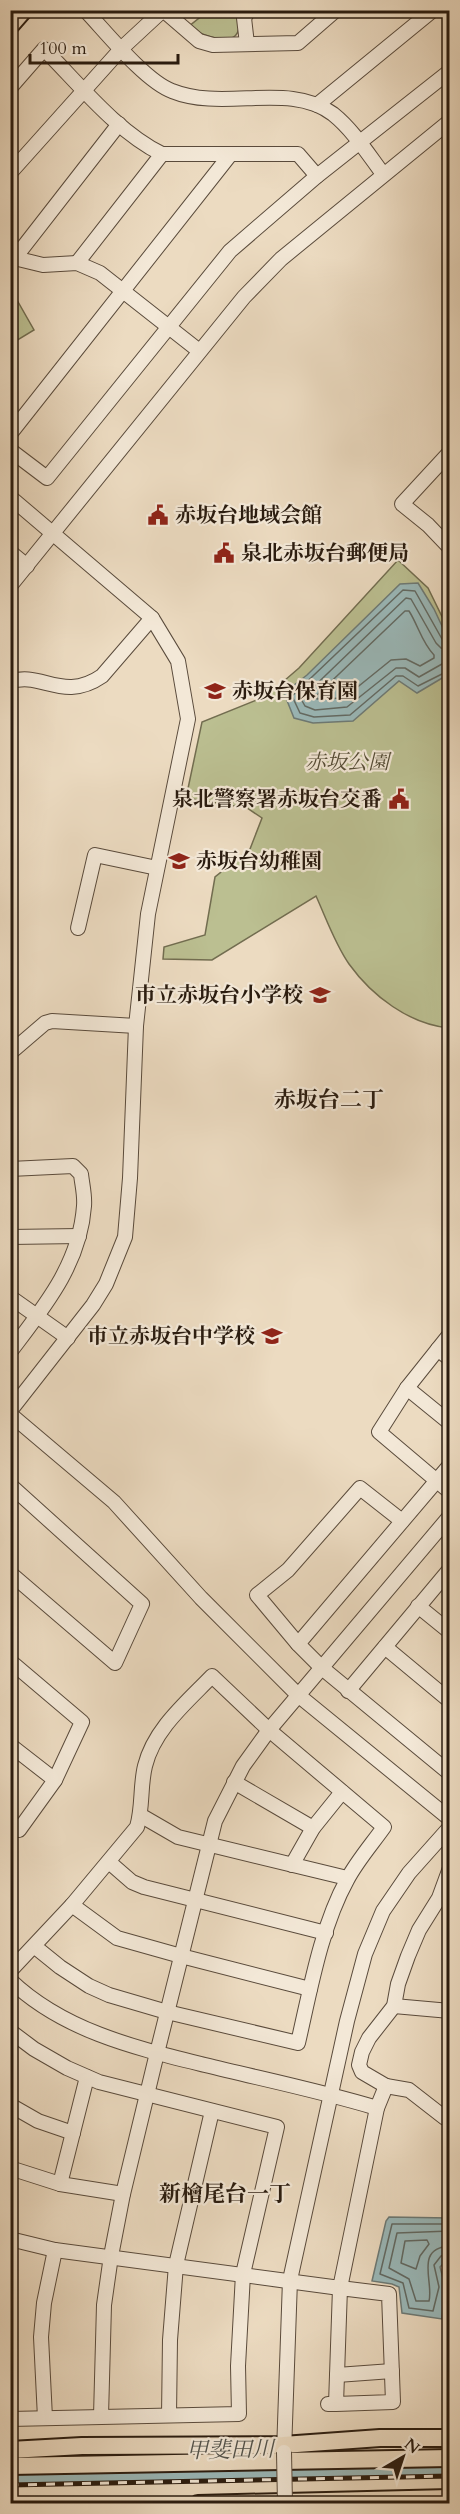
<svg xmlns="http://www.w3.org/2000/svg" width="460" height="2514" viewBox="0 0 460 2514" font-family="Cardo,'Noto Serif JP',serif">
<style>
.green{fill:#bbbf91;stroke:#726d50;stroke-width:1.5}
.water{fill:#9ab9ba;stroke:#6d7a76;stroke-width:1.5}
.lines{fill:none;stroke-linecap:round;stroke-linejoin:round}
.shore{stroke:#626a64;stroke-width:1.5}
.river{stroke:#9ab9ba;stroke-width:18}
.minor-casing{stroke:#5a4b3c;stroke-width:16}
.major-casing{stroke:#291b0f;stroke-width:20}
.minor{stroke:#f3e8d7;stroke-width:14}
.major{stroke:#ecdbc1;stroke-width:16}
.rail-casing{stroke:#291b0f;stroke-width:5}
.rail{stroke:#f3e8d7;stroke-width:3;stroke-dasharray:9;stroke-linecap:butt}
.minor-bridge-casing{stroke:#5a4b3c;stroke-width:16;stroke-linecap:butt}
.minor-bridge{stroke:#f3e8d7;stroke-width:14}
.labels{text-anchor:middle;stroke-width:4.5;stroke-linejoin:round;paint-order:stroke}
.poi-label{font-size:21px;font-weight:bold;fill:#291b0f;stroke:#f3e8d7;text-anchor:start}
.park-label{font-size:21px;font-style:italic;fill:#554c36;stroke:#f3e8d7}
.neighbourhood-label{font-size:22px;font-weight:bold;fill:#291b0f;stroke:#f3e8d7}
.water-label{font-size:22px;font-style:italic;fill:#51524b;stroke:#f3e8d7}
</style>
<rect width="100%" height="100%" fill="#ecdbc1"/>
<filter id="stains"><feTurbulence type="fractalNoise" baseFrequency=".00333" numOctaves="4"/><feColorMatrix values="0 0 0 0 .2 0 0 0 0 .09 0 0 0 0 .02 0 0 0 .5 -.17"/></filter>
<radialGradient id="worn" r=".72"><stop offset=".6" stop-color="#630" stop-opacity="0"/><stop offset="1" stop-color="#630" stop-opacity=".3"/></radialGradient>
<g class="green">
<path d="M208 11H237C239 15 239 19 239 25 239 51 202 35 188 27Z"/>
<polygon points="13,293 34,330 11,344 11,294"/>
<path d="M398 560 428 588 449 631V1028C409 1024 372 996 349 964 335 944 326 918 316 896L212 960 163 959 164 947 205 935 215 877 250 849 262 818 247 808 186 798 202 722 259 699 277 687 299 668Z"/>
</g>
<g class="water">
<polygon points="418,583 434,609 449,641 449,674 417,693 399,681 353,721 313,723 294,718 284,693 307,675 400,584"/>
<polygon points="389,2217 449,2218 449,2258 440,2267 445,2286 442,2319 402,2313 399,2287 392,2284 372,2281 386,2221"/>
</g>
<g class="lines">
<g class="shore">
<path d="M405 611H409C418 625 422 643 434 655V658L420 666 406 659 391 660 344 698 317 699V695Z"/>
<polyline points="450,642 442,639 415,591 403,590 292,696 300,713 314,717 350,715 396,676 403,676 418,686 450,670"/>
<polyline points="450,650 441,648 436,643 411,599 406,598 301,699 305,706 315,710 347,707 396,668 405,668 419,677 442,664 450,663"/>
<polyline points="450,2224 392,2224 380,2274 403,2283 409,2308 433,2311 439,2287 434,2265 441,2256 450,2253"/>
<path d="M450 2231 397 2233 389 2268 409 2279 416 2301H429C434 2282 414 2248 450 2246"/>
<polygon points="427,2240 429,2244 420,2256 416,2269 401,2263 405,2241"/>
</g>
<polyline class="river" points="10,2477 450,2469"/>
<g class="minor-casing">
<g id="minor">
<path d="M85 10C106 32 145 81 172 91 224 112 289 81 333 114 353 130 368 154 383 174"/>
<polyline points="163,10 199,41 213,45 298,43 336,10"/>
<polyline points="247,44 244,18 249,10"/>
<path d="M10 88 44 49C79 84 117 132 162 154H298L317 176"/>
<polyline points="317,105 433,10"/>
<polyline points="10,173 122,48 163,10"/>
<polyline points="10,257 43,265 77,263 100,273 198,350"/>
<polyline points="14,259 119,124"/>
<polyline points="77,263 162,154"/>
<polyline points="10,434 230,155"/>
<polyline points="10,450 47,478 230,251 317,176 450,71"/>
<polyline points="450,452 402,504 428,525 450,548"/>
<polyline points="10,497 152,618 178,661 188,719 148,914 136,1026 130,1178 125,1237 106,1284 93,1305 10,1411"/>
<polyline points="10,552 27,566"/>
<polyline points="10,586 244,297 281,259 450,121"/>
<path d="M10 682C40 670 63 703 102 676L152 618"/>
<polyline points="78,928 95,855 157,868"/>
<polyline points="10,1053 45,1023 52,1021 136,1026"/>
<path d="M10 1169 73 1166 81 1174C82 1184 85 1195 84 1206 80 1264 44 1307 10 1352"/>
<polyline points="10,1237 79,1236"/>
<polyline points="10,1297 68,1338"/>
<polyline points="450,1334 407,1388 379,1432 450,1492"/>
<polyline points="438,1349 450,1359"/>
<polyline points="407,1388 450,1423"/>
<polyline points="10,1414 114,1502 201,1598 298,1695 450,1819"/>
<polyline points="10,1485 142,1604 115,1663 10,1573"/>
<polyline points="402,1521 360,1488 288,1570 257,1595 298,1644 322,1668 447,1771 450,1769"/>
<polyline points="418,1606 450,1632"/>
<polyline points="298,1644 450,1465"/>
<polyline points="385,1647 450,1701"/>
<polyline points="10,1661 82,1722 55,1780"/>
<polyline points="348,1691 450,1569"/>
<polyline points="10,1745 55,1780 19,1830 10,1824"/>
<polyline points="234,1782 313,1828"/>
<polyline points="140,1815 178,1837 347,1878"/>
<polyline points="109,1862 132,1882 144,1887 326,1933"/>
<polyline points="292,1865 313,1828 342,1792"/>
<polyline points="72,1905 117,1938 181,1956 310,1989"/>
<path d="M10 1971 72 1905 137 1827C143 1807 140 1786 145 1766 154 1729 187 1702 212 1676L269 1730 384 1827C372 1844 357 1861 347 1880 321 1927 310 1991 298 2043L167 2012 109 1995 89 1986 60 1967 34 1946"/>
<path d="M10 1980C63 2031 136 2048 205 2065 262 2079 321 2091 377 2108"/>
<polyline points="394,2006 450,2011"/>
<polyline points="10,2031 34,2049 67,2068 99,2082 277,2127 243,2274 238,2366 239,2414 10,2419"/>
<polyline points="386,2086 409,2090 445,2118"/>
<polyline points="10,2105 38,2121 73,2133"/>
<polyline points="10,2168 60,2184 123,2194"/>
<polyline points="60,2184 87,2077"/>
<polyline points="10,2239 55,2250 340,2288 377,2108 386,2086 362,2072 359,2065 362,2052 369,2038 394,2006 398,1984 408,1956 419,1930 439,1898 450,1868"/>
<polyline points="337,2375 392,2371"/>
<polyline points="328,2404 336,2404 393,2402 389,2294 340,2288 336,2404"/>
<polyline points="169,2415 170,2340 176,2265 212,2111"/>
<polyline points="101,2416 104,2305 111,2256 123,2194 157,2053 215,1821 243,1766 269,1730 450,1516"/>
<polyline points="45,2418 41,2337 44,2303 55,2250"/>
<polyline points="284,2452 290,2280 347,2021 365,1954 383,1911 409,1873 450,1827"/>
</g>
</g>
<g class="major-casing">
<g id="major">
<polyline points="10,26 24,10"/>
<polyline points="10,2450 82,2446 283,2445 380,2438 450,2438"/>
<polyline points="10,2466 450,2458"/>
<polyline points="198,2504 450,2498"/>
</g>
</g>
<use href="#minor" class="minor"/>
<use href="#major" class="major"/>
<g class="rail-casing">
<polyline id="rail" points="10,2485 450,2476"/>
</g>
<use href="#rail" class="rail"/>
<g class="minor-bridge-casing">
<polyline id="minor-bridge" points="284,2452 285,2504"/>
</g>
<use href="#minor-bridge" class="minor-bridge"/>
</g>
<defs>
<g id="civic-bare" transform="scale(1.62)"><path d="M-.6-6.5H3V-4.5H.6V-3L4-1V1h2V6H-6V1h2V-1L-.6-3ZM-1.2 2.5V6h2.4V2.5Z" fill="#8f2418" stroke="#f3e8d7" stroke-width="2.5" paint-order="stroke"/></g>
<g id="school-bare" transform="scale(1.62)"><path d="M0-5L7-2L0 1L-7-2ZM-4 1L0 2.5L4 1V4Q0 6-4 4Z" fill="#8f2418" stroke="#f3e8d7" stroke-width="2.5" paint-order="stroke"/></g>
</defs>
<g fill-rule="evenodd">
<use href="#civic-bare" x="158" y="515"/>
<use href="#civic-bare" x="224" y="553"/>
<use href="#school-bare" x="215" y="691"/>
<use href="#civic-bare" x="399" y="799"/>
<use href="#school-bare" x="179" y="861"/>
<use href="#school-bare" x="320" y="995"/>
<use href="#school-bare" x="272" y="1336"/>
</g>
<g class="labels">
<g class="poi-label">
<text x="175" y="522">赤坂台地域会館</text>
<text x="241" y="560">泉北赤坂台郵便局</text>
<text x="232" y="698">赤坂台保育園</text>
<text x="382" y="806" text-anchor="end">泉北警察署赤坂台交番</text>
<text x="196" y="868">赤坂台幼稚園</text>
<text x="303" y="1002" text-anchor="end">市立赤坂台小学校</text>
<text x="255" y="1343" text-anchor="end">市立赤坂台中学校</text>
</g>
<g class="park-label">
<text x="347" y="769">赤坂公園</text>
</g>
<g class="neighbourhood-label">
<text x="329" y="1107">赤坂台二丁</text>
<text x="225" y="2201">新檜尾台一丁</text>
</g>
<g class="water-label">
<text transform="translate(230 2449) rotate(-1)" y="8">甲斐田川</text>
</g>
</g>
<rect width="460" height="2514" fill="none" stroke="#ecdbc1" stroke-width="36"/>
<rect x="12" y="12" width="436" height="2490" fill="none" stroke="#291b0f" stroke-width="3"/>
<rect x="18" y="18" width="424" height="2478" fill="none" stroke="#291b0f" stroke-width="1.5"/>
<g transform="translate(403 2457) rotate(39)" stroke="#f3e8d7" stroke-width="4.5" paint-order="stroke">
<path d="M0-4.5L10 22L0 15L-10 22Z" fill="#291b0f"/>
<text y="-9" font-size="16" font-weight="bold" text-anchor="middle" fill="#291b0f">N</text>
</g>
<path d="M30 54v9h148v-9" fill="none" stroke="#291b0f" stroke-width="3"/>
<text x="39" y="54" font-size="18" fill="#291b0f" stroke="#f3e8d7" stroke-width="4.5" paint-order="stroke">100 m</text>
<rect width="100%" height="100%" filter="url(#stains)"/>
<rect width="100%" height="100%" fill="url(#worn)"/>
</svg>
